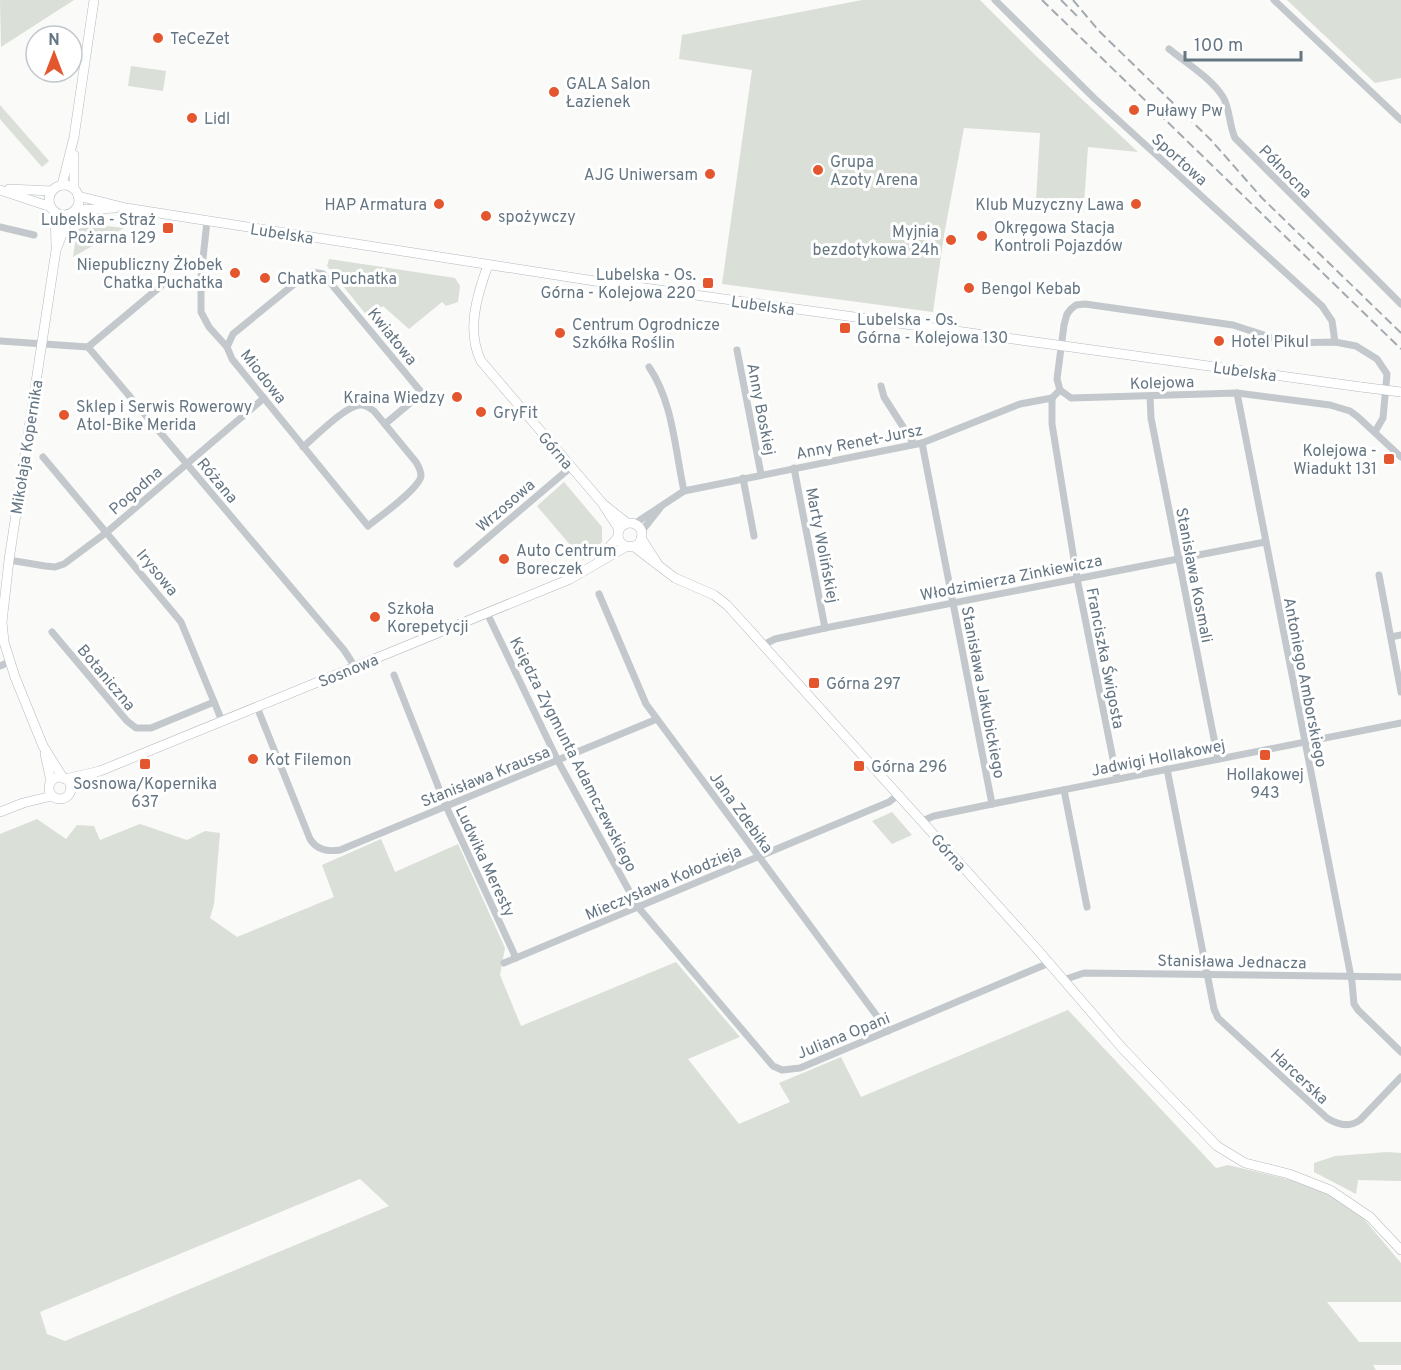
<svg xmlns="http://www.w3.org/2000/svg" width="1401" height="1370" viewBox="0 0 1401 1370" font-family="Overpass,sans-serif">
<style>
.green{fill:#dadfd7;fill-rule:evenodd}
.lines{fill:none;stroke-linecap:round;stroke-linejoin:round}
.secondary-casing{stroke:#b3babf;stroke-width:10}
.street{stroke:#c3c8cc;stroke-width:7}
.secondary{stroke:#fff;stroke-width:9}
.rail{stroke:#a2aab0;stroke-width:2;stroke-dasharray:9 4.5;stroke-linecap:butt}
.secondary-bridge-casing{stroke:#b3babf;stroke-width:10;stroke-linecap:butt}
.secondary-bridge{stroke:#fff;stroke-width:9}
.poi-dot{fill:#e4572e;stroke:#fff;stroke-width:2}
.labels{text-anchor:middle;stroke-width:6;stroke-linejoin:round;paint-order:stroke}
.poi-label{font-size:16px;fill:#657683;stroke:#fff;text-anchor:start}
.street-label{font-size:16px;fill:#657683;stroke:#fff}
</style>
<rect width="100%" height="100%" fill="#fafaf8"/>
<g class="green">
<polygon points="0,0 74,0 1,47"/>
<polygon points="862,0 980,0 1035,55 1138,152 1088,147 1084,204 1036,201 1040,133 964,128 944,235 933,312 722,284 752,70 679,59 682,35"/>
<polygon points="1287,0 1401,0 1401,78 1375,83"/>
<polygon points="131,66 166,71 163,91 128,86"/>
<polygon points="0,105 49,161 42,167 0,119"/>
<polygon points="89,224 124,228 73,257 77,230"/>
<polygon points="329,259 455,278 460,286 458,302 446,306 442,302 409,329 383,306 368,317 327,266"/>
<polygon points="564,482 602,527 602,542 583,560 537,506"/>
<polygon points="892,812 912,835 892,844 872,821"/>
<path d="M37 819 66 839 77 825 94 826 100 840 140 824 187 840 205 831 220 833 214 904 210 918 237 937 334 897 322 865 381 839 395 872 458 844 505 948 500 975 521 1026 676 962 740 1037 688 1059 739 1124 790 1102 779 1083 841 1057 861 1097 1068 1010 1216 1168 1228 1165 1299 1182 1325 1193 1348 1206 1364 1219 1401 1263V1302H1327L1359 1342H1401V1365H1373L1376 1370H0V834ZM360 1179 389 1206 65 1341 47 1334 40 1312Z"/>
<polygon points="1387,1152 1401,1153 1401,1181 1358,1180 1356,1194 1314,1172 1314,1163 1335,1156"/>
</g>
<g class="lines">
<g class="secondary-casing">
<g id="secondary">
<polyline points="74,155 74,189"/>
<polyline points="62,185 74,137 94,0"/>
<circle cx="64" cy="200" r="15"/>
<polyline points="9,189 52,191"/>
<polyline points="0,190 51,207"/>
<polyline points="78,196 126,208 601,282 1361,387"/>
<polyline points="76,210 115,208"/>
<polyline points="55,212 56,245"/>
<path d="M488 265C477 295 466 331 481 361L603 504 627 523"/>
<polyline points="604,506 619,529"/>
<circle cx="630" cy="535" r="12"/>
<polyline points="641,538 657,563"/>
<polyline points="633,546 675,578 714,595 727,605 1036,948 1123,1049 1217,1146 1245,1163 1289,1174 1330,1190 1370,1217 1401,1250"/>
<polyline points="599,559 618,537"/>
<polyline points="45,754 51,781"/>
<circle cx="60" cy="788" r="11"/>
<polyline points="63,778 43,746 15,677 4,642 2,622 9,560 56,250 70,214"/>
<polyline points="65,779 100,771 570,579 627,546"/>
<polyline points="70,790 93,775"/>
<polyline points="0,812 23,803 52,796"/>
</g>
</g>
<g class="street">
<polyline points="995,0 1094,98 1322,306 1332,321 1335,342"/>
<polyline points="1274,0 1401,120"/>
<path d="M1169 49C1185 62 1212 79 1223 97 1230 108 1229 125 1235 138L1401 304"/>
<path d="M207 221 201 277V312L209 327 227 347 232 359 368 526C379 517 419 489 421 476 421 471 419 467 416 462L374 411C370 408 366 405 361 405 347 404 315 437 303 447"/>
<polyline points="0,227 34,235"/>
<polyline points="0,341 88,347 344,650 355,667"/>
<polyline points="88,347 161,286"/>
<polyline points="227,347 233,334 304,276 313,272 323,274 422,393 385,424"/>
<polyline points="737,350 761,474"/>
<path d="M649 367C673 402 675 450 684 491"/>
<polyline points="881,386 884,397 914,444"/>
<polyline points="1237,393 1352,982 1354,1004 1358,1010 1401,1052"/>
<polyline points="1150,396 1151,418 1218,759"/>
<polyline points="1052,398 1052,424 1077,578 1117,779"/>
<polyline points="1375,432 1383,418 1387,374 1377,359 1356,346 1335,342 1288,343 1233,325 1085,304 1076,305 1071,309 1067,314 1064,325 1057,379 1060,390 1071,398 1237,393 1330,405 1350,411 1358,417 1401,457"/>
<polyline points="922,443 992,804"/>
<polyline points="43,457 181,622 222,721"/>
<polyline points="794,468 825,628"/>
<polyline points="743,478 754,536"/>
<polyline points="634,524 684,491 922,443 1020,404 1052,398 1060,390"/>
<polyline points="641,532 660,508"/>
<polyline points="9,560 45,566 55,567 64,564 107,532 264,398"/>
<polyline points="457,564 571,467"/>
<polyline points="1379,575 1401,692"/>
<polyline points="599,594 646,704 888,1031"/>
<polyline points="487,613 558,761 638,907 773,1066 782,1070 800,1068 1049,963"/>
<polyline points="52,632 127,721 136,728 151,728 214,702"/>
<polyline points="1391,637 1401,635"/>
<polyline points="763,645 775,639 825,628 1265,542"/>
<polyline points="0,666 9,662"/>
<polyline points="394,675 446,806 516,958"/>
<path d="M257 707 310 839C317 850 327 852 340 850L657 719"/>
<path d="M1167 769 1214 1009 1218 1018 1327 1118C1338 1125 1349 1128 1360 1120L1401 1077"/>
<polyline points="1064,790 1087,907"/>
<polyline points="922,821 934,816 992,804 1401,723"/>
<polyline points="504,963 889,802 898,795"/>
<polyline points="1063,980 1084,973 1401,977"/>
</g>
<use href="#secondary" class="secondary"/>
<g class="rail">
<polyline points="1042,0 1401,349"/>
<polyline points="1061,0 1078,17"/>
<polyline points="1073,0 1099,31 1211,140 1262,198 1401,333"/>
</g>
<g class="secondary-bridge-casing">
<polyline id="secondary-bridge" points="1361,387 1401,392"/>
</g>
<use href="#secondary-bridge" class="secondary-bridge"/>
</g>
<g class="poi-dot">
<circle cx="158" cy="38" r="6"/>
<circle cx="554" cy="92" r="6"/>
<circle cx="1134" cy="110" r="6"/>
<circle cx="192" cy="118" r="6"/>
<circle cx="818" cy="170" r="6"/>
<circle cx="710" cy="174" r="6"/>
<circle cx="439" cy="204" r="6"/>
<circle cx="1136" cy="204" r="6"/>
<circle cx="486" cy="216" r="6"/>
<rect x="162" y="222" width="12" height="12" rx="3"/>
<circle cx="982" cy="236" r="6"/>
<circle cx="951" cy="240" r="6"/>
<circle cx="235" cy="273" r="6"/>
<circle cx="265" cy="278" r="6"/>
<rect x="702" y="277" width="12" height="12" rx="3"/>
<circle cx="969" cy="288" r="6"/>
<rect x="839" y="322" width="12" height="12" rx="3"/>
<circle cx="560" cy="333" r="6"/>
<circle cx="1219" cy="341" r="6"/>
<circle cx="457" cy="397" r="6"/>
<circle cx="481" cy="412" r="6"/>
<circle cx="64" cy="415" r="6"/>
<rect x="1383" y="453" width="12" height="12" rx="3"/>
<circle cx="504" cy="559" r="6"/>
<circle cx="375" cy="617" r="6"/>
<rect x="808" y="677" width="12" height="12" rx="3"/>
<rect x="1259" y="749" width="12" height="12" rx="3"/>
<circle cx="253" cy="759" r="6"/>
<rect x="139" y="758" width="12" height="12" rx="3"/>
<rect x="853" y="760" width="12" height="12" rx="3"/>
</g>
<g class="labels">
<g class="poi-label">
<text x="170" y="44">TeCeZet</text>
<text x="566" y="89">GALA Salon<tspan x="566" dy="18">Łazienek</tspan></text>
<text x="1146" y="116">Puławy Pw</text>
<text x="204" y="124">Lidl</text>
<text x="830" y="167">Grupa<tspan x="830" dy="18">Azoty Arena</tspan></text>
<text x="698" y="180" text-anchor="end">AJG Uniwersam</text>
<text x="427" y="210" text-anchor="end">HAP Armatura</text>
<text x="1124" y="210" text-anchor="end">Klub Muzyczny Lawa</text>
<text x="498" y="222">spożywczy</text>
<text x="156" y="225" text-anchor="end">Lubelska - Straż<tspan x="156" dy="18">Pożarna 129</tspan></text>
<text x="994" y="233">Okręgowa Stacja<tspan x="994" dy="18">Kontroli Pojazdów</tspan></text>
<text x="939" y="237" text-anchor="end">Myjnia<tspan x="939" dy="18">bezdotykowa 24h</tspan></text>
<text x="223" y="270" text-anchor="end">Niepubliczny Żłobek<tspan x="223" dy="18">Chatka Puchatka</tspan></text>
<text x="696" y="280" text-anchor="end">Lubelska - Os.<tspan x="696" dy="18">Górna - Kolejowa 220</tspan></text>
<text x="277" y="284">Chatka Puchatka</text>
<text x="981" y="294">Bengol Kebab</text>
<text x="857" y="325">Lubelska - Os.<tspan x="857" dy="18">Górna - Kolejowa 130</tspan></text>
<text x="572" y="330">Centrum Ogrodnicze<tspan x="572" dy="18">Szkółka Roślin</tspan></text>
<text x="1231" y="347">Hotel Pikul</text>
<text x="445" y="403" text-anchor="end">Kraina Wiedzy</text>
<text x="76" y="412">Sklep i Serwis Rowerowy<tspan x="76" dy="18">Atol-Bike Merida</tspan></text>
<text x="493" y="418">GryFit</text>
<text x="1377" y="456" text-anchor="end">Kolejowa -<tspan x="1377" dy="18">Wiadukt 131</tspan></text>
<text x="516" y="556">Auto Centrum<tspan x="516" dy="18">Boreczek</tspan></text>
<text x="387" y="614">Szkoła<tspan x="387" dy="18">Korepetycji</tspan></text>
<text x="826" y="689">Górna 297</text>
<text x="265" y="765">Kot Filemon</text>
<text x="871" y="772">Górna 296</text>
<text x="1265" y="780" text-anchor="middle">Hollakowej<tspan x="1265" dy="18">943</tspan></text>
<text x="145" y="789" text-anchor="middle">Sosnowa/Kopernika<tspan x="145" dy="18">637</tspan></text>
</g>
<g class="street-label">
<text transform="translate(1180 159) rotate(42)" y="6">Sportowa</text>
<text transform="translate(1286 171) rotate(45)" y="6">Północna</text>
<text transform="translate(282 233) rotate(9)" y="6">Lubelska</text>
<text transform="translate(763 305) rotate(8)" y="6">Lubelska</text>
<text transform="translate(393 336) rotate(51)" y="6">Kwiatowa</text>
<text transform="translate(1245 371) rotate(8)" y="6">Lubelska</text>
<text transform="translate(264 376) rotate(52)" y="6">Miodowa</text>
<text transform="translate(1162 382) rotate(-2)" y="6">Kolejowa</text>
<text transform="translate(762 409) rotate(79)" y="6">Anny Boskiej</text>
<text transform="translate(859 441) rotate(-11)" y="6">Anny Renet-Jursz</text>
<text transform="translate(26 447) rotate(-81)" y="6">Mikołaja Kopernika</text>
<text transform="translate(556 450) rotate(49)" y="6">Górna</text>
<text transform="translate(218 480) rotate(50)" y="6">Różana</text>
<text transform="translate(135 490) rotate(-41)" y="6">Pogodna</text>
<text transform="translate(505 505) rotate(-41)" y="6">Wrzosowa</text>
<text transform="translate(823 545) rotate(79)" y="6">Marty Wolińskiej</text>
<text transform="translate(158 572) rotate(50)" y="6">Irysowa</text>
<text transform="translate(1195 575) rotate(79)" y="6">Stanisława Kosmali</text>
<text transform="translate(1011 577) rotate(-11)" y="6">Włodzimierza Zinkiewicza</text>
<text transform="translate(1106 658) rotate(79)" y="6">Franciszka Świgosta</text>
<text transform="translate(348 670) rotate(-22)" y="6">Sosnowa</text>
<text transform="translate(107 677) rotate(50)" y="6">Botaniczna</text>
<text transform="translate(1306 682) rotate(79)" y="6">Antoniego Amborskiego</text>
<text transform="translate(984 692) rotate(79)" y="6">Stanisława Jakubickiego</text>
<text transform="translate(574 754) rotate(63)" y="6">Księdza Zygmunta Adamczewskiego</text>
<text transform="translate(1158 757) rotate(-11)" y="6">Jadwigi Hollakowej</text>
<text transform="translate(485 776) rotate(-22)" y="6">Stanisława Kraussa</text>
<text transform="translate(742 812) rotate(54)" y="6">Jana Zdebika</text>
<text transform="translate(949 852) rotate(48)" y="6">Górna</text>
<text transform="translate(486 861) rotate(65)" y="6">Ludwika Meresty</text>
<text transform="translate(663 882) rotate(-23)" y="6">Mieczysława Kołodzieja</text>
<text transform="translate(1232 961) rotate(1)" y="6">Stanisława Jednacza</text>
<text transform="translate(843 1035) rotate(-22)" y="6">Juliana Opani</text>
<text transform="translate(1300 1076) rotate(43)" y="6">Harcerska</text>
</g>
</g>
<g transform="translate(54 54)"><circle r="28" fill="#ffffff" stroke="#c1c8cd" stroke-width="1.5"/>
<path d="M0-4.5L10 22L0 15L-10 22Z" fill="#e4572e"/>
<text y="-9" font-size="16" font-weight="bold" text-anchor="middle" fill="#657683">N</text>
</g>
<path d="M1185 51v9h116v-9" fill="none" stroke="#657683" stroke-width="3"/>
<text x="1194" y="51" font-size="18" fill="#657683" stroke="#ffffff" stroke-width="4.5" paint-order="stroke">100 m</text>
</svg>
